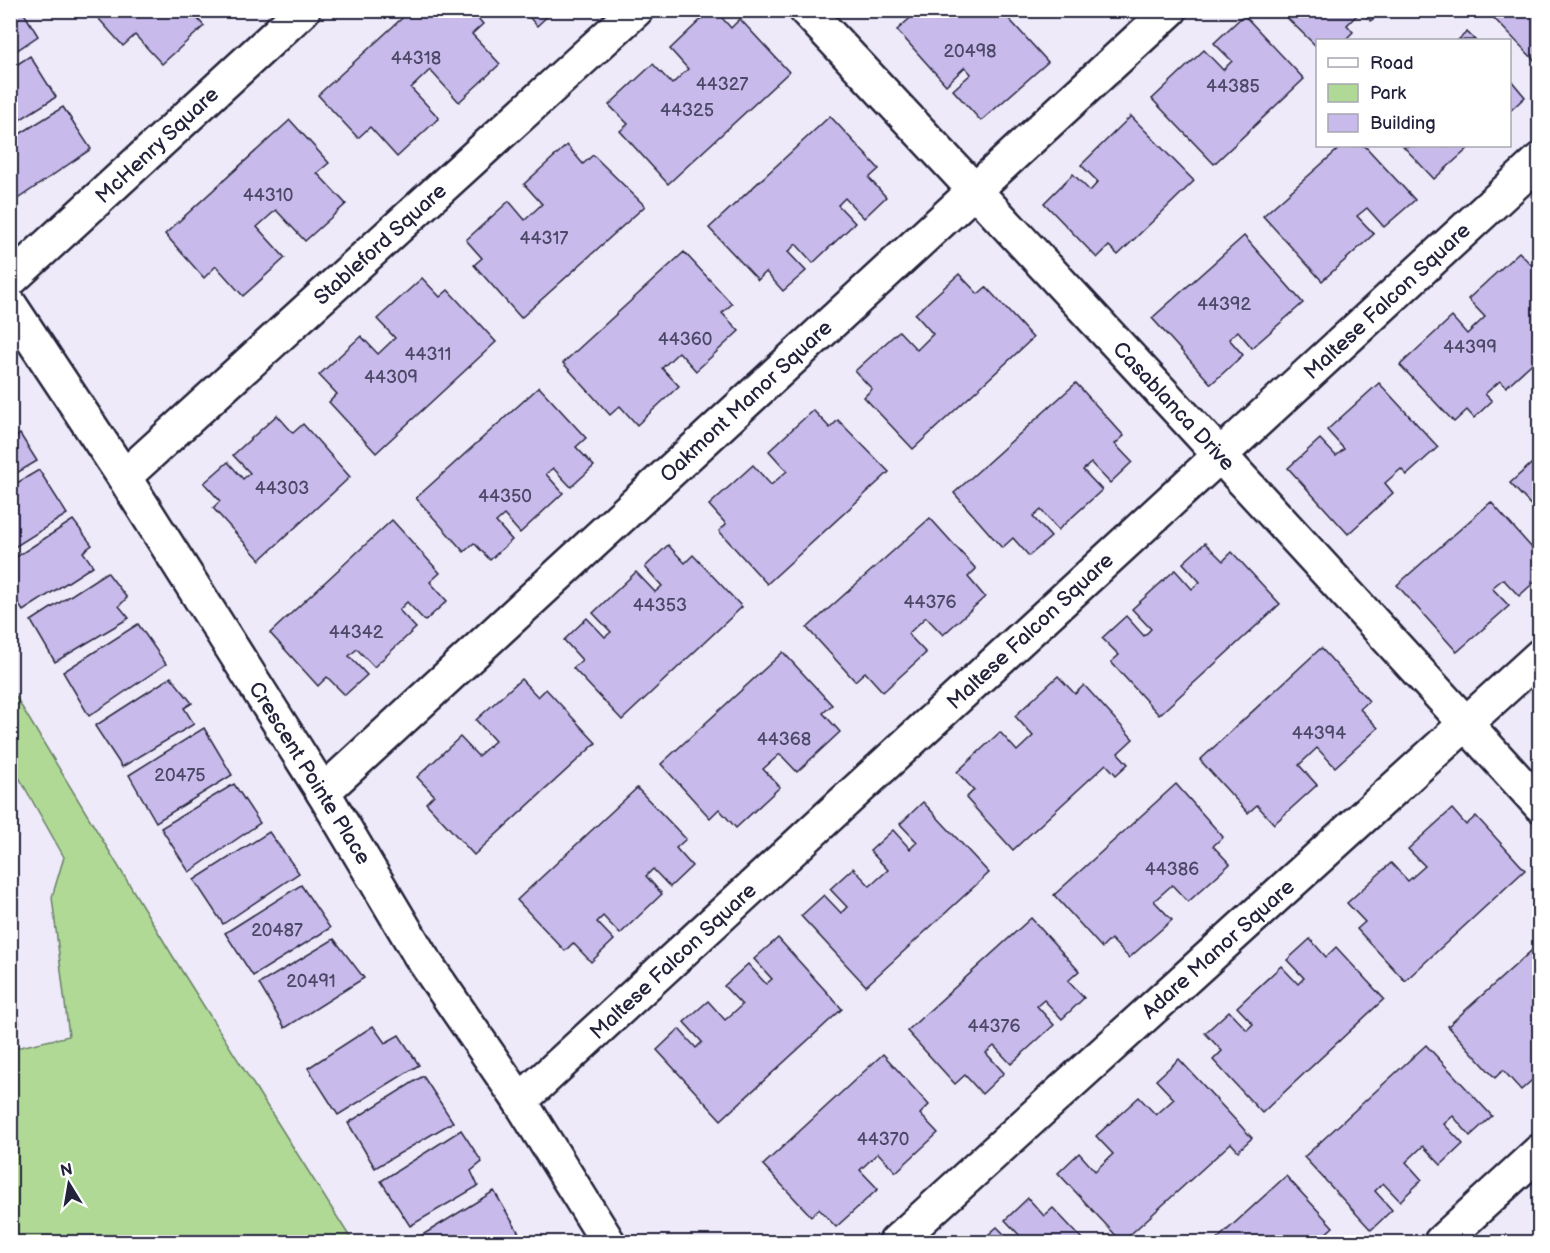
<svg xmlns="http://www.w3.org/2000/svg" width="1550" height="1253" viewBox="0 0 1550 1253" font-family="'Balsamiq Sans',sans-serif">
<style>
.green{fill:#b0d996;stroke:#697e68;stroke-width:1.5}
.building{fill:#c8baeb;stroke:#22223b;stroke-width:1.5}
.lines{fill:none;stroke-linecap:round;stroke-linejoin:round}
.street-casing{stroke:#22223b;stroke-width:38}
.street{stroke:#fff;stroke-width:33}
.labels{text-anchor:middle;stroke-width:4.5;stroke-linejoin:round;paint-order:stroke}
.number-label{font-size:18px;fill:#4c4867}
.street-label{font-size:21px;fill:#22223b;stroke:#fff}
</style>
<rect width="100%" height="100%" fill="#eeeaf9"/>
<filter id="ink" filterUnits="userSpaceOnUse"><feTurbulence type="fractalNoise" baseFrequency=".0167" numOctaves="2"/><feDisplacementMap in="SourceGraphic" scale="12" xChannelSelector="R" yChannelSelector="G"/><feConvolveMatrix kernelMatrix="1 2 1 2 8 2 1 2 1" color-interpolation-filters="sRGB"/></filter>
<g filter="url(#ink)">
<polygon class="green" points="11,689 183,973 353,1242 168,1242 96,1236 64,1242 11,1242 11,1049 69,1036 52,897 64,857 11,763"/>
<g class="building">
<polygon points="10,10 22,10 38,36 10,55"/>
<polygon points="91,10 190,10 204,26 162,64 135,35 123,46"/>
<polygon points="411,10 471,10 483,24 472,34 500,64 459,102 430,70 411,88 439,118 397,157 370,127 358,138 318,95"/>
<polygon points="523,10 554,10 537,26"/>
<polygon points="711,10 715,10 731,28 740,19 789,72 668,184 620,131 628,124 609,105 653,64 672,84 688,69 670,49"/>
<polygon points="919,10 1001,10 1048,62 981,121 953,90 971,74 965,67 946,85 897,30"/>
<polygon points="1071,10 1084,10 1076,17"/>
<polygon points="1279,10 1381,10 1371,21 1361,11 1347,25 1353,32 1345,40 1318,40 1318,48"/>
<polygon points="1486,10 1540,10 1540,66"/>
<polygon points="1244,15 1304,79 1214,164 1152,99 1204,50 1223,70 1232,61 1214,43"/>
<polygon points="1467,32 1475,40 1458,40"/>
<polygon points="30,56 56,97 10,126 10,69"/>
<polygon points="1510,79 1525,97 1510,111"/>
<polygon points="63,107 91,149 16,200 10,191 10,140"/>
<polygon points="830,116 879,169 869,178 886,197 864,218 845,198 838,205 855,223 813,263 796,244 788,252 806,271 783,291 766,272 758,280 709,228"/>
<polygon points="1131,116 1194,181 1118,255 1109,246 1097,258 1044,203 1073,174 1090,191 1098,182 1081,165"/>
<polygon points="290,120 329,163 317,173 346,204 305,241 276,210 257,227 285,258 243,296 216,266 204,278 165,234"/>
<polygon points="567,145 583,164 593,155 645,206 521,318 474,265 482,258 466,240 509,201 525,220 542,204 524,184"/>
<polygon points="1342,146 1365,146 1415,200 1384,227 1367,208 1357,216 1374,234 1322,281 1263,216"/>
<polygon points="1403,146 1471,146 1434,179"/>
<polygon points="1244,236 1303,303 1252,348 1238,331 1229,339 1243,355 1211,384 1152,318"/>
<polygon points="684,252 732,304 722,313 739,331 696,371 679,352 662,368 679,386 637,425 620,406 610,415 563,363"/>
<polygon points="1519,252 1540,274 1540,356 1506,387 1500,381 1485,394 1492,401 1474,418 1467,410 1454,422 1400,365 1452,317 1467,334 1485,317 1468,299"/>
<polygon points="959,274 978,294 986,287 1033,338 913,449 864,397 872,389 855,371 899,331 917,350 933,334 915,314"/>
<polygon points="422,278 440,297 448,290 496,342 376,453 329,402 337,394 319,375 361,336 378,354 395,338 377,319"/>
<polygon points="1076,383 1124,436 1115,444 1132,462 1110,483 1091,463 1083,470 1102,490 1058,530 1041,510 1033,517 1051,537 1029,556 1013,538 1002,548 954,493"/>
<polygon points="1379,383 1438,447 1407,475 1401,469 1385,483 1393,493 1348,534 1288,468 1320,439 1336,456 1344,449 1327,430"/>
<polygon points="539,387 586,438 576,447 594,466 571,487 553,468 546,474 563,493 520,533 504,515 496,522 512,540 490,560 474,543 464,552 416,498"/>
<polygon points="813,410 830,428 838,420 889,472 767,584 719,531 726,524 709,505 753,465 771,485 787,471 769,451"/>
<polygon points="277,415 293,433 303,424 350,477 260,560 213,508 220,501 204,483 228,462 243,479 250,473 233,455"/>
<polygon points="20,434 37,461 10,477 10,438 12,441"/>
<polygon points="1540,456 1540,515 1510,483"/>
<polygon points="39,470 67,514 10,550 10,487"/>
<polygon points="1491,502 1540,557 1540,577 1519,596 1503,579 1492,588 1509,606 1457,652 1397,585"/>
<polygon points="930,518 976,569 968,577 985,597 943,635 926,617 908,634 926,653 883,692 865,672 855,681 807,628"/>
<polygon points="73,520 92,545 83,552 93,566 23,611 10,591 10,561"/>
<polygon points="392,520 440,573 430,582 447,601 425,621 407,602 399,610 416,628 374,667 357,649 349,656 367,675 345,695 327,677 318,686 270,633"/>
<polygon points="1205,543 1223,561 1232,552 1280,604 1159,715 1111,662 1119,655 1102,638 1126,616 1144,636 1151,629 1132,609 1175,570 1192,589 1200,582 1183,563"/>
<polygon points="668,545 685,563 693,555 742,607 622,720 573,668 582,660 564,640 587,618 605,637 611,632 593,613 636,572 655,592 662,586 645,567"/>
<polygon points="107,572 127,598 119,606 129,618 55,662 31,621"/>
<polygon points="138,624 166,664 89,716 63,672"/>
<polygon points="1321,648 1369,701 1360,709 1378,728 1335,767 1317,748 1299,765 1317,785 1274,824 1257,805 1248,813 1200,760"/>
<polygon points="783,652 832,705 823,713 840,732 797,772 780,754 763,769 780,787 736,828 719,809 710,818 661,764"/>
<polygon points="1058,676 1075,694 1084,685 1133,739 1118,753 1128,764 1116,775 1106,764 1013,850 966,798 974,790 957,772 1000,732 1017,751 1033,736 1015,716"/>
<polygon points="171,677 192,703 184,708 194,724 122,767 95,726"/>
<polygon points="521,679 538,697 546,689 596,743 474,855 426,803 434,795 417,777 460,737 478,756 495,741 476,720"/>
<polygon points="204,728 232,775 156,822 129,775"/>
<polygon points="1540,729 1540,741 1533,734"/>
<polygon points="234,784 260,823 189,872 161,828"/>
<polygon points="1176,784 1223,837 1213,846 1230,864 1188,902 1172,885 1154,901 1172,920 1129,958 1111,939 1102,948 1054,895"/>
<polygon points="637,788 686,839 676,848 692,866 670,887 653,869 646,876 662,894 620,934 603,916 597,922 614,940 591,962 573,943 565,951 517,900"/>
<polygon points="923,802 989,873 866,986 801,916 824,895 841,913 847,907 830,889 853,868 870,886 888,870 870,851 893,830 910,849 917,842 900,824"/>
<polygon points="1452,809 1466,825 1476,816 1525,870 1405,981 1357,929 1365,922 1347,903 1391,863 1408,881 1425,866 1408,849"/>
<polygon points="269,832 299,873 223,924 194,880"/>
<polygon points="301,885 330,928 253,976 225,933"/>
<polygon points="1031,918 1079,971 1068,981 1084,998 1062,1019 1044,1000 1037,1006 1054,1025 1011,1064 994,1046 986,1053 1004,1073 982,1094 965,1075 955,1084 907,1031"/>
<polygon points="778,938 842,1009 721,1120 657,1050 679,1029 696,1048 702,1042 684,1022 708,1001 725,1020 742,1005 724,986 748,964 766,984 772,979 754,959"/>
<polygon points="334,939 364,978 285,1028 259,984"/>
<polygon points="1310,939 1326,957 1336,947 1384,999 1262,1113 1213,1060 1222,1051 1205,1033 1229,1011 1247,1030 1253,1024 1237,1007 1281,966 1298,984 1304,978 1287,960"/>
<polygon points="1540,943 1540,1073 1521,1090 1503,1070 1495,1078 1448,1026"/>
<polygon points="14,997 19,1023 11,1025 13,1032 10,1033 10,998"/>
<polygon points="373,1026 385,1043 399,1035 419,1065 338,1115 308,1068"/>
<polygon points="1426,1045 1492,1116 1470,1136 1453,1116 1444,1124 1463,1144 1441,1165 1423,1146 1406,1162 1422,1180 1400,1201 1383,1183 1375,1191 1392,1210 1371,1230 1304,1157"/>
<polygon points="883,1054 929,1105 920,1114 938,1133 896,1172 878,1153 860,1170 878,1189 836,1227 819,1209 811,1216 763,1165"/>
<polygon points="1179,1059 1252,1138 1238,1151 1231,1143 1122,1242 1058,1173 1079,1153 1095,1171 1113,1154 1096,1136 1139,1097 1156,1115 1174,1099 1156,1080"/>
<polygon points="423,1076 453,1122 375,1168 348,1123"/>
<polygon points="461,1130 482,1162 471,1171 478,1186 410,1226 381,1181"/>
<polygon points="1286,1176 1333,1227 1323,1236 1329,1242 1214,1242"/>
<polygon points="494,1191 523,1240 519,1242 423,1242 419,1237"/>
<polygon points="1028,1198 1044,1216 1053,1208 1085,1242 1020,1242 1023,1239 1005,1220"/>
<polygon points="997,1227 1012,1242 980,1242"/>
</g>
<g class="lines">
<g class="street-casing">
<g id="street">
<path d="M806 10C1053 273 1297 538 1540 805"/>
<polyline points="10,280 303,10"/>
<polyline points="10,305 124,477 323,792 420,955 520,1101 608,1242"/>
<polyline points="124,477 636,10"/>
<polyline points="323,792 1170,10"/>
<polyline points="520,1101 1540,160"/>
<polyline points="896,1242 1540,656"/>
<polyline points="1441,1242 1540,1151"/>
</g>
</g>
<use href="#street" class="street"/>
</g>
</g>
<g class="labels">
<g class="number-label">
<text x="970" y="57">20498</text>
<text x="416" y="64">44318</text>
<text x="722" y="90">44327</text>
<text x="1233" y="92">44385</text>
<text x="687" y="116">44325</text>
<text x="268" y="201">44310</text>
<text x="544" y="244">44317</text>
<text x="1224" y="310">44392</text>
<text x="685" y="345">44360</text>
<text x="1470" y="353">44399</text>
<text x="428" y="360">44311</text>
<text x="391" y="383">44309</text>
<text x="282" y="494">44303</text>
<text x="505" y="502">44350</text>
<text x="930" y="608">44376</text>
<text x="660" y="611">44353</text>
<text x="356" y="638">44342</text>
<text x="1319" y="739">44394</text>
<text x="784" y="745">44368</text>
<text x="180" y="781">20475</text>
<text x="1172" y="875">44386</text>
<text x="277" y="936">20487</text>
<text x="311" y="987">20491</text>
<text x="994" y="1032">44376</text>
<text x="883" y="1145">44370</text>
</g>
<g class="street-label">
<text transform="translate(157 145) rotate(-43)" y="7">McHenry Square</text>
<text transform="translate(380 244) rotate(-42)" y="7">Stableford Square</text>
<text transform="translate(1387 301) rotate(-43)" y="7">Maltese Falcon Square</text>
<text transform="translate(746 401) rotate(-43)" y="7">Oakmont Manor Square</text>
<text transform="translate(1174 406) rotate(47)" y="7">Casablanca Drive</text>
<text transform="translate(1030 631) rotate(-43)" y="7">Maltese Falcon Square</text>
<text transform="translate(310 773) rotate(58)" y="7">Crescent Pointe Place</text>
<text transform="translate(1218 949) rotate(-42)" y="7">Adare Manor Square</text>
<text transform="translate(673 961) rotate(-43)" y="7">Maltese Falcon Square</text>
</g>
</g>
<rect width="1550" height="1253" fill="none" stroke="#fff" stroke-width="36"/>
<rect x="18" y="18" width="1514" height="1217" fill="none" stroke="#22223b" stroke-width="2" filter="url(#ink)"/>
<rect x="1316" y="39" width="195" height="108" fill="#ffffff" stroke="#a7a7b1" stroke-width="1.5"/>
<rect x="1328" y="58" width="30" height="9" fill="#ffffff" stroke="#a7a7b1" stroke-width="1.5"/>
<text x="1370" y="69" font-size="18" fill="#22223b">Road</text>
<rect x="1328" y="84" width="30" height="18" fill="#b0d996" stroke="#a7a7b1" stroke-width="1.5"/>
<text x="1370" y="99" font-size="18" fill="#22223b">Park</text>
<rect x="1328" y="114" width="30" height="18" fill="#c8baeb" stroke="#a7a7b1" stroke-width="1.5"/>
<text x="1370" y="129" font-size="18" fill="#22223b">Building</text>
<g transform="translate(69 1184) rotate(349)" stroke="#ffffff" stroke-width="4.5" paint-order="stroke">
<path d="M0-4.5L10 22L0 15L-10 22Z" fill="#22223b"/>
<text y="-9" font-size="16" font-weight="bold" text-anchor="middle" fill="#22223b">N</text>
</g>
</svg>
